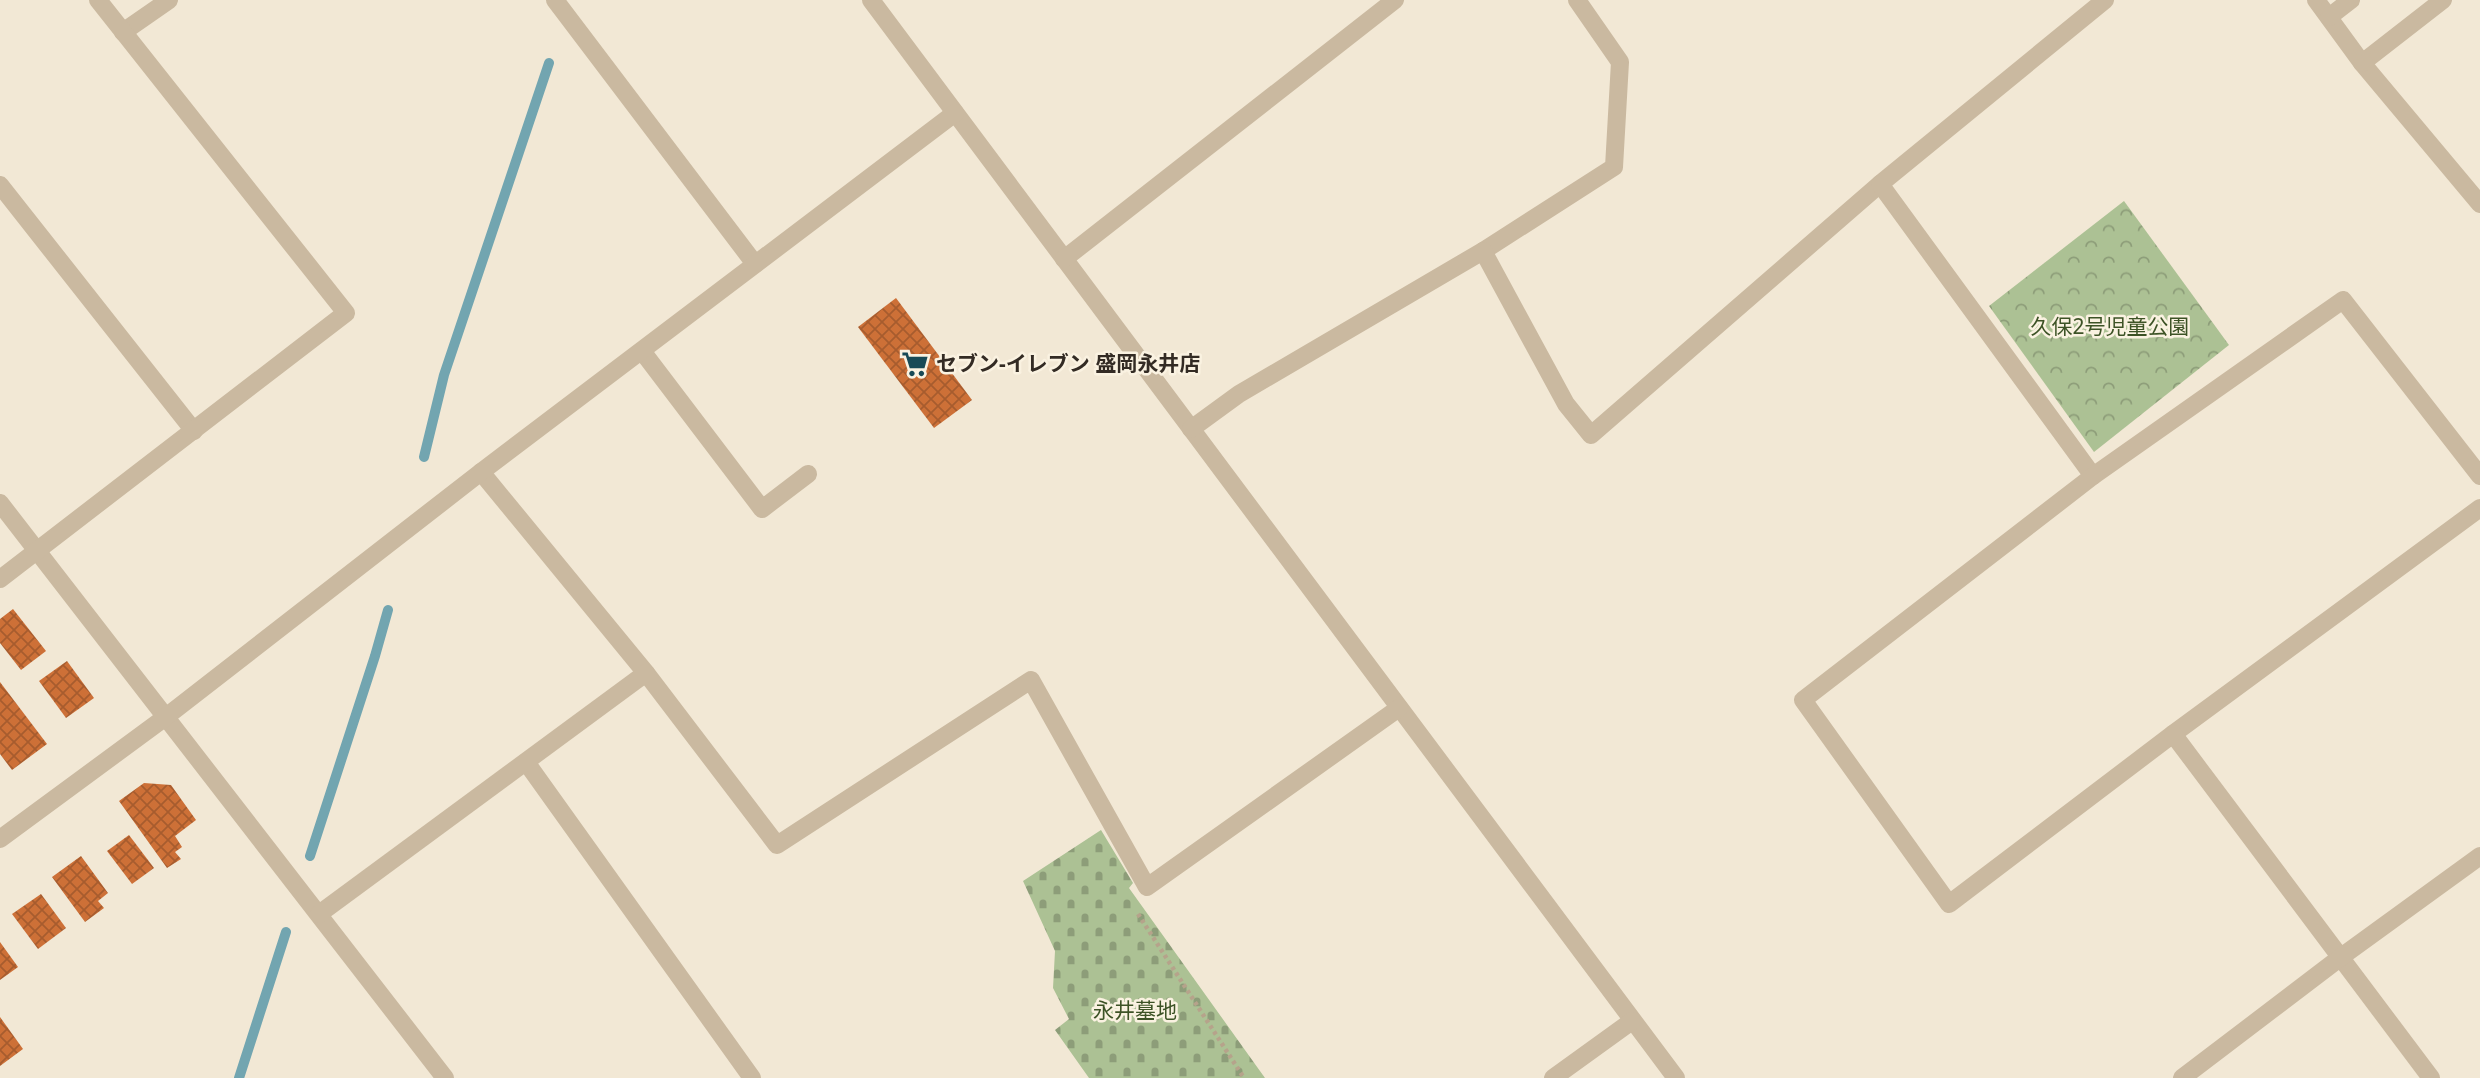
<svg xmlns="http://www.w3.org/2000/svg" width="2480" height="1078" viewBox="0 0 2480 1078" font-family="'Noto Sans','Noto Sans JP',sans-serif">
<style>
.cemetery{fill:url(#cemetery-stones)}
.park{fill:url(#park-crowns)}
.lines{fill:none;stroke-linecap:round;stroke-linejoin:round}
.stream{stroke:#72a5b0;stroke-width:10}
.building{fill:url(#building-cross-hatch)}
.path{stroke:#b6a38b;stroke-width:4.5;stroke-dasharray:3.5 3.5;stroke-linecap:butt}
.minor{stroke:#cab9a0;stroke-width:18}
.labels{text-anchor:middle;stroke-width:5;stroke-linejoin:round;paint-order:stroke}
.park-label{font-size:21px;fill:#3d5326;stroke:#faf2e1}
.poi-label{font-size:21px;font-weight:bold;fill:#332b24;stroke:#faf2e1;text-anchor:start}
</style>
<defs>
<pattern id="cemetery-stones" width="16" height="16" patternUnits="userSpaceOnUse" patternTransform="scale(1.75)"><rect width="16" height="16" fill="#acc194"/><path d="M2 7V4a2 2 0 0 1 4 0v3zM10 15v-3a2 2 0 0 1 4 0v3z" fill="#8d9d79"/></pattern>
<pattern id="park-crowns" width="20" height="18" patternUnits="userSpaceOnUse" patternTransform="scale(1.75)"><rect width="20" height="18" fill="#acc194"/><path d="M2 6a3 3 0 1 1 6 0M12 15a3 3 0 1 1 6 0" fill="none" stroke="#8d9d79"/></pattern>
<pattern id="building-cross-hatch" width="8" height="8" patternUnits="userSpaceOnUse" patternTransform="scale(1.75)"><rect width="8" height="8" fill="#cd7037"/><path d="M0 0l8 8M0 8l8-8" fill="none" stroke="#a75c2e"/></pattern>
</defs>
<rect width="100%" height="100%" fill="#f2e8d5"/>
<polygon class="cemetery" points="1101,830 1133,883 1129,888 1265,1078 1089,1078 1055,1030 1069,1019 1053,988 1055,951 1023,881"/>
<polygon class="park" points="2124,201 2229,345 2094,452 1989,306"/>
<g class="lines">
<g class="stream">
<polyline points="424,457 444,375 549,63"/>
<polyline points="310,856 375,656 388,610"/>
<polyline points="239,1078 286,932"/>
</g>
</g>
<g class="building">
<polygon points="896,298 972,400 934,428 858,327"/>
<polygon points="13,609 46,651 21,670 0,643 0,619"/>
<polygon points="67,661 94,698 66,718 39,681"/>
<polygon points="0,682 47,744 12,770 0,754"/>
<polygon points="144,783 171,785 196,820 175,836 182,847 175,852 181,859 167,868 119,801"/>
<polygon points="129,835 154,868 132,884 107,851"/>
<polygon points="81,856 108,893 98,901 104,908 85,922 52,877"/>
<polygon points="41,894 66,928 38,949 12,914"/>
<polygon points="0,942 18,967 0,980"/>
<polygon points="0,1017 23,1049 0,1066"/>
</g>
<g class="lines">
<polyline class="path" points="1138,914 1244,1078"/>
<g class="minor">
<polyline points="555,0 755,264"/>
<polyline points="871,0 1676,1078"/>
<polyline points="2316,0 2362,63 2480,204"/>
<polyline points="2329,17 2351,0"/>
<polyline points="123,32 169,0"/>
<polyline points="2362,63 2443,0"/>
<polyline points="0,185 194,431"/>
<polyline points="1483,251 1614,167 1620,62 1577,0"/>
<polyline points="1064,259 1395,0"/>
<polyline points="642,351 762,509 808,474"/>
<polyline points="1191,429 1239,394 1483,251 1566,404 1591,435 1880,184"/>
<polyline points="481,472 646,673 777,845 1031,680 1147,887 1399,708"/>
<polyline points="2093,476 1880,184 2105,0"/>
<polyline points="2480,476 2343,300 2093,476 1803,700 1949,904 2173,734 2480,508"/>
<polyline points="0,503 445,1078"/>
<polyline points="0,579 346,313 98,0"/>
<polyline points="2173,734 2431,1078"/>
<polyline points="526,762 752,1078"/>
<polyline points="0,839 167,716 481,472 955,113"/>
<polyline points="319,914 646,673"/>
<polyline points="1553,1078 1632,1021"/>
<polyline points="2182,1078 2341,957 2480,856"/>
</g>
</g>
<defs>
<g id="supermarket-bare" transform="scale(2.1)"><path d="M-6-5.5h2.5l.6 2H6L4.5 2H-2.5L-4.4-4H-6ZM-1.5 3.2a1.3 1.3 0 1 0 .1 0ZM3 3.2a1.3 1.3 0 1 0 .1 0Z" fill="#184a56" stroke="#faf2e1" stroke-width="2.5" paint-order="stroke"/></g>
</defs>
<g fill-rule="evenodd">
<use href="#supermarket-bare" x="915" y="364"/>
</g>
<g class="labels">
<g class="park-label">
<text x="2110" y="334">久保2号児童公園</text>
<text x="1135" y="1018">永井墓地</text>
</g>
<g class="poi-label">
<text x="936" y="371">セブン-イレブン 盛岡永井店</text>
</g>
</g>
</svg>
